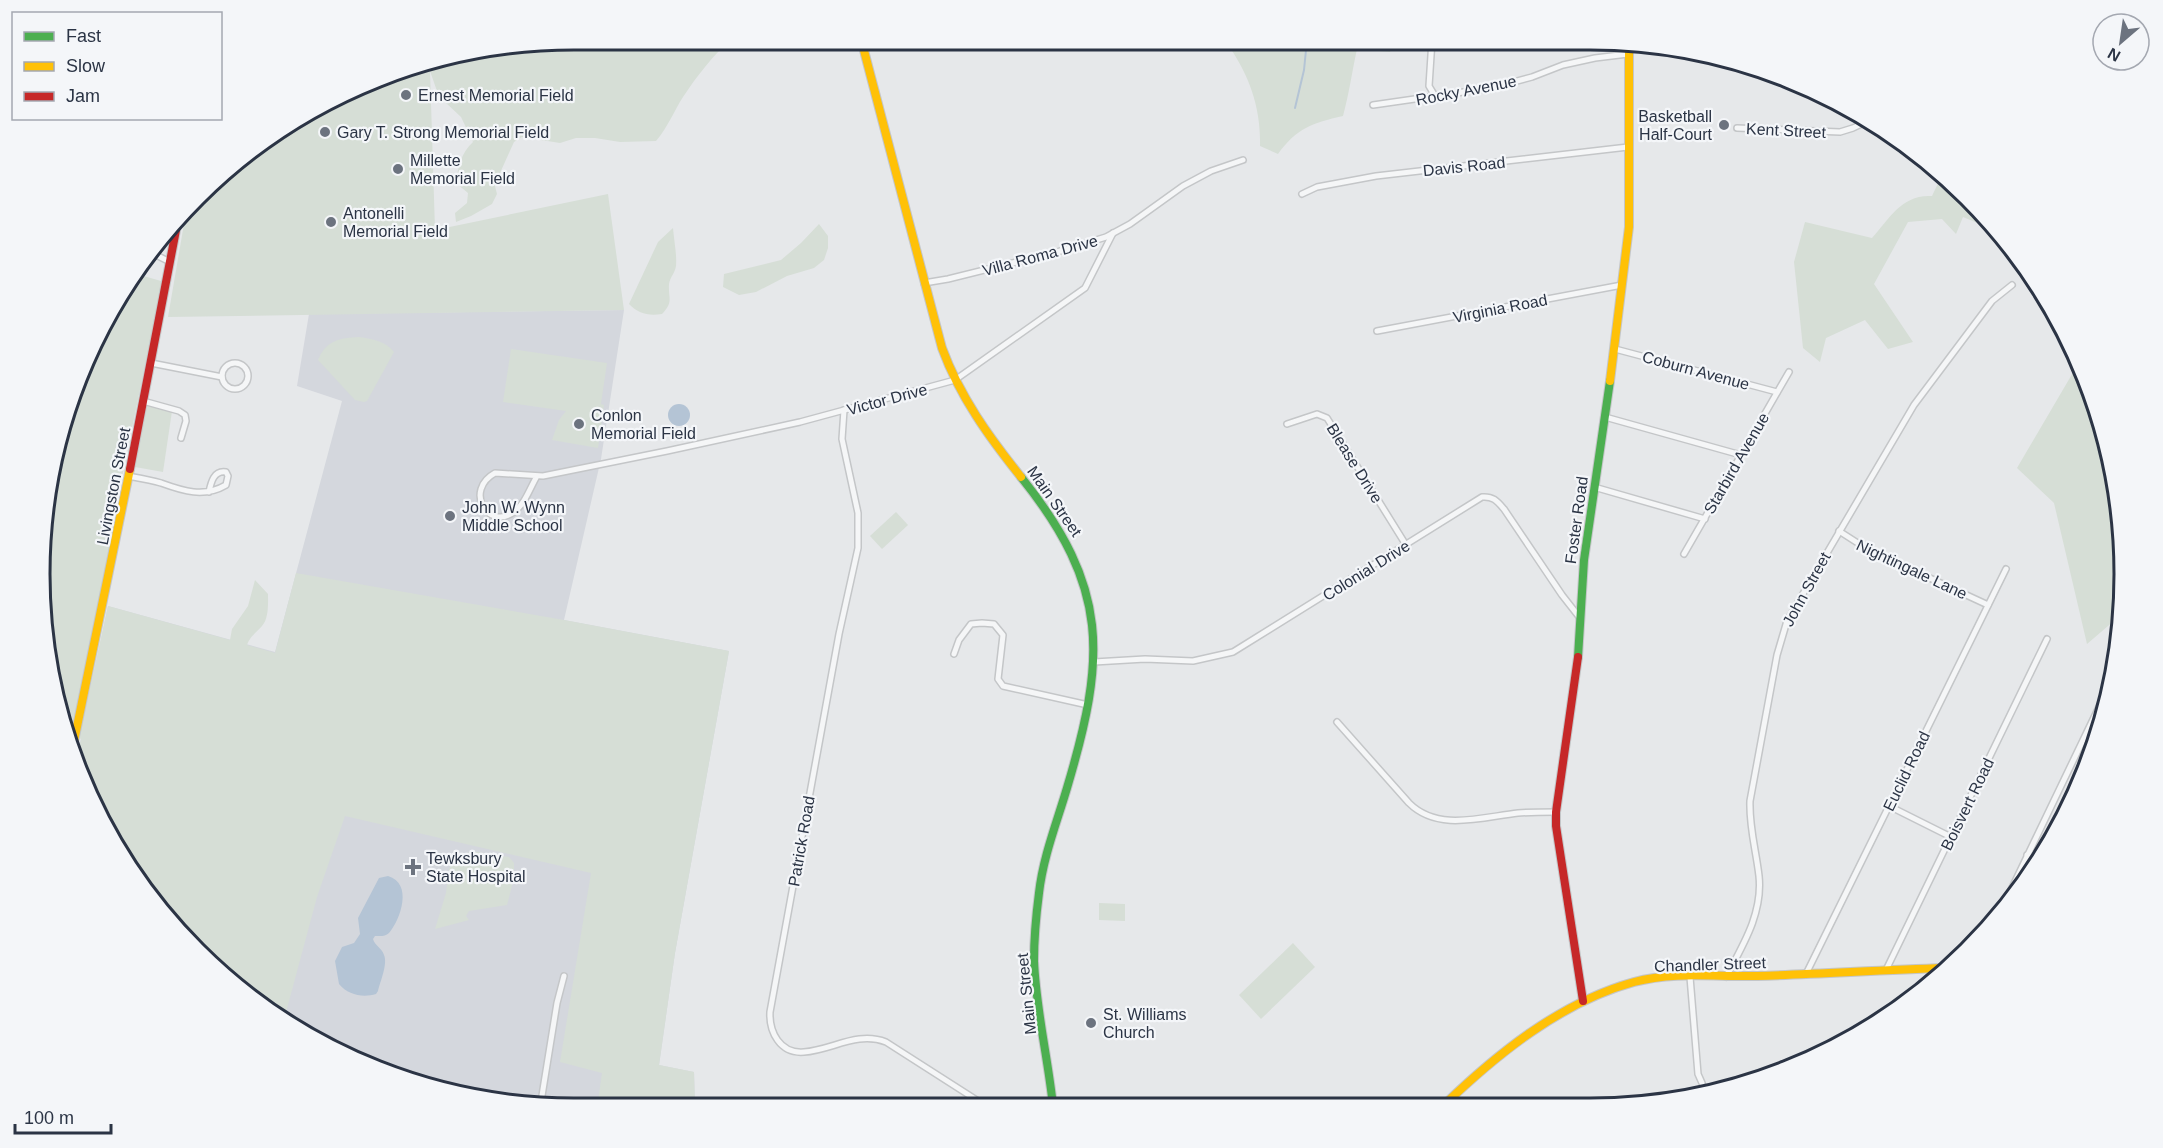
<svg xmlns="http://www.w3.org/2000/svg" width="2163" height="1148" viewBox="0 0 2163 1148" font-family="Arial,sans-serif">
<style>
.built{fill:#d4d7dd}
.green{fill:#d6ded6}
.water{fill:#b4c4d5}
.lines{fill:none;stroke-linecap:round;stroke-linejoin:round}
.stream{stroke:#b4c4d5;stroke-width:2}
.street-casing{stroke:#c4c6c8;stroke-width:8}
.fast-casing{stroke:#c4c6c8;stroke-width:10}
.slow-casing{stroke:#c4c6c8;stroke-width:10}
.jam-casing{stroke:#c4c6c8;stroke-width:10}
.street{stroke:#f5f6f7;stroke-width:5}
.fast{stroke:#4caf50;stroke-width:8}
.slow{stroke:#ffc107;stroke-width:8}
.jam{stroke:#c62828;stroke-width:8}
.poi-dot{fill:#6c737f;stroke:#f4f6f9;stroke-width:2}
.labels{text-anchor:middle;stroke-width:4.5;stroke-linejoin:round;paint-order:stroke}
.street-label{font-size:16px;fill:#2b3445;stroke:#f4f6f9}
.poi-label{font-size:16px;fill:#2b3445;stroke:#f4f6f9;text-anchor:start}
.rim{fill:none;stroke:#2b3445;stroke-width:3}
</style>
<rect width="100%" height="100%" fill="#e6e8ea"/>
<polygon class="built" points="624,310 601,459 564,620 729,651 675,953 659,1065 694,1072 695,1107 539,1108 435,1091 337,1054 195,952 94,810 76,763 108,606 275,652 342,401 297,386 309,314"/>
<g class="green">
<path d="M574 39H732C713 55 697 76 683 97 674 111 668 127 656 141L620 142 595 138H576L560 143 522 137 514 142 500 173 495 186 497 194 492 204 471 216 456 222 455 213 467 203 468 193 456 183C458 167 461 153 473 142L461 117 445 102 438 94 430 71 435 230 608 194 624 310 168 317 185 218 248 150 402 68Z"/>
<path d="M1204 40H1393L1390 52 1357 49C1352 72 1349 94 1343 116 1312 123 1297 128 1278 154L1260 146C1261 109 1250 76 1228 45L1202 50Z"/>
<path d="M1942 175 1991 222 1999 232 1963 217 1956 234 1942 219 1908 222 1874 284 1913 342 1888 349 1865 320 1826 338 1820 362 1803 348 1794 262 1805 222 1872 238C1890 218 1902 194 1932 196Z"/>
<polygon points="819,224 828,236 828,248 824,260 814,268 787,276 756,292 739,295 723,287 724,274 781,260 801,243"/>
<path d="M673 228C674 241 677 254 676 266 675 273 670 277 669 284 668 299 674 301 662 314 648 316 639 314 629 304L658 242Z"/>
<polygon points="133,273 161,281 160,292 113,521 115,527 69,743 57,713 40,609 57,436 129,277"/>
<path d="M359 337C373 339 385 341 394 352L367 401 364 402 355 400 318 360C326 340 340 338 359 337Z"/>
<polygon points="511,349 607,363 601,404 604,405 598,448 552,440 559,420 566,411 503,402"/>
<polygon points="2078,364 2096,402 2119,505 2122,614 2087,644 2054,503 2017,468"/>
<polygon points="147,406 172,411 163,472 135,467"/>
<polygon points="896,512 908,525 882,549 870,536"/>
<path d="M296 573 564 620 729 651 675 953 659 1065 694 1072 695 1107 597 1108 602 1073 560 1062 591 873 345 816 317 897 285 1016 195 952 94 810 76 763 81 739 79 738 108 606 230 640 232 629 248 606 255 580 268 594C268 603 269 619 262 626 256 633 250 636 247 645L275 653Z"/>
<polygon points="471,851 509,857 514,863 514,878 507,905 469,911 466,916 469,920 435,929 446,893 449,869 454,860"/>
<polygon points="1099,903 1125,904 1125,921 1099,920"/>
<polygon points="1293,943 1315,967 1261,1019 1239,995"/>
</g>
<g class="water">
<circle cx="679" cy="415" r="11"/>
<path d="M388 876C413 883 401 919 389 933 385 937 380 936 375 936L373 939C375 946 382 948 384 955 388 964 380 982 378 991L376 994C363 998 348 995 339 984L335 961 342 947 354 943 360 934 358 918 379 878Z"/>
</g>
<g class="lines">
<polyline class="stream" points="1295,108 1304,70 1307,40"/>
<g class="street-casing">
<g id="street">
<polyline points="1432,40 1429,86 1435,96"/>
<polyline points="1373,105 1491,88 1532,77 1563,65 1595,58 1628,54"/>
<polyline points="1737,128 1840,132 1853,128 1868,121"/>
<polyline points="1302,194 1317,187 1376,176 1628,147"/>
<polyline points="152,253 170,262"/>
<polyline points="924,283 948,279 1057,252 1106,237 1130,224 1183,186 1211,171 1243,160"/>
<polyline points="1377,331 1622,285"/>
<polyline points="1615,349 1777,392"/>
<polyline points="151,363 222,377"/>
<circle cx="235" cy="376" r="13"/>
<polyline points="143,401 179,411 185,415 186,421 181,438"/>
<path d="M844 410 842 439 858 513V548L839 634 770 1012C769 1032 780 1054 804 1052 832 1050 857 1031 886 1042L986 1106"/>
<polyline points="1605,417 1741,455"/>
<polyline points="1287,424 1317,414 1327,418 1406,545"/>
<path d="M128 476C139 478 151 480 161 483 183 491 204 498 226 485L228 476 226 472C214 470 211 482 209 492"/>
<path d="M537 476C530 488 525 504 514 512 487 531 464 490 495 473L543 476 667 451 800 422 955 380 1085 288 1113 233"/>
<polyline points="1594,487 1705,519"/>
<polyline points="1839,531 1867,549 1988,605"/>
<polyline points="1684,554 1789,372"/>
<polyline points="954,654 959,640 971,624 982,623 994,624 1003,635 998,679 1003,686 1088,705"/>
<path d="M1094 662 1145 659 1193 661 1233 652 1482 497C1493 496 1497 501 1504 509L1562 595 1580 618"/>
<path d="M1337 722 1409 803C1438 832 1482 817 1518 813 1531 812 1544 812 1556 812"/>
<polyline points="1889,806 1951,837"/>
<polyline points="2027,855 2038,857"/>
<polyline points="1997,919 2111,682"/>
<polyline points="1886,970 2047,639"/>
<polyline points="1806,974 2006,569"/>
<polyline points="1690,977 1698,1074 1702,1083"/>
<path d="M1726 977C1743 945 1763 913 1759 876 1756 850 1749 827 1750 801L1777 655 1787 621 1914 405 1992 301 2012 285"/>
<polyline points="540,1108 557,1003 564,976"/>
</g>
</g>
<g class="fast-casing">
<g id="fast">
<path d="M1021 477C1110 588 1106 657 1067 788 1057 822 1043 857 1039 893 1036 916 1034 939 1034 961 1036 1010 1048 1058 1053 1106"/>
<polyline points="1578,657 1584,560 1610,381"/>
</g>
</g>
<g class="slow-casing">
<g id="slow">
<path d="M861 39 942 348C960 397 989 437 1021 477"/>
<polyline points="1610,381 1629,227 1629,41"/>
<polyline points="72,751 130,469"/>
<path d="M1444 1105C1497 1054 1561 1002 1634 982 1674 971 1716 977 1757 976 1819 974 1882 970 1944 968"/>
</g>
</g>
<g class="jam-casing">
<g id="jam">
<polyline points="130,469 177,225"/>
<polyline points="1578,657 1556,812 1556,826 1583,1001"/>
</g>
</g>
<use href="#street" class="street"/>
<use href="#fast" class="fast"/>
<use href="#slow" class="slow"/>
<use href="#jam" class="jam"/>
</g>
<g class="poi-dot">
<circle cx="406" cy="95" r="6"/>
<circle cx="1724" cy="125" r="6"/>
<circle cx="325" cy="132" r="6"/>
<circle cx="398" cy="169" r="6"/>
<circle cx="331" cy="222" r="6"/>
<circle cx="579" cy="424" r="6"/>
<circle cx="450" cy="516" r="6"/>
<path d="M410 858h6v6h6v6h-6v6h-6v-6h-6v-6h6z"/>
<circle cx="1091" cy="1023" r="6"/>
</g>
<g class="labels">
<g class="street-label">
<text transform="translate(1466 90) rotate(-11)" y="6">Rocky Avenue</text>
<text transform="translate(1786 130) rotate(3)" y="6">Kent Street</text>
<text transform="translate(1464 166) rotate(-6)" y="6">Davis Road</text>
<text transform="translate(1040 255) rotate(-15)" y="6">Villa Roma Drive</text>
<text transform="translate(1500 308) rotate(-11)" y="6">Virginia Road</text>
<text transform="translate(1696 370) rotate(15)" y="6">Coburn Avenue</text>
<text transform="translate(887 399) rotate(-15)" y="6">Victor Drive</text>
<text transform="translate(1355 463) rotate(58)" y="6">Blease Drive</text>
<text transform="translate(1736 463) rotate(-60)" y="6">Starbird Avenue</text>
<text transform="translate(113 486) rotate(-79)" y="6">Livingston Street</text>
<text transform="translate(1055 501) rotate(55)" y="6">Main Street</text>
<text transform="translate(1576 520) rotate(-82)" y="6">Foster Road</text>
<text transform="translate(1912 569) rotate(25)" y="6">Nightingale Lane</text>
<text transform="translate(1366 570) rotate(-32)" y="6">Colonial Drive</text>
<text transform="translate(1806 589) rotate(-61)" y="6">John Street</text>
<text transform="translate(1906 771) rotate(-64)" y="6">Euclid Road</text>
<text transform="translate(1967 804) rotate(-64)" y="6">Boisvert Road</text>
<text transform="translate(801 841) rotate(-80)" y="6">Patrick Road</text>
<text transform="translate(1710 964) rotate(-2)" y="6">Chandler Street</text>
<text transform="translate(1026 994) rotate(-96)" y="6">Main Street</text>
</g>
<g class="poi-label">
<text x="418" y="101">Ernest Memorial Field</text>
<text x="1712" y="122" text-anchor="end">Basketball<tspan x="1712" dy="18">Half-Court</tspan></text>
<text x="337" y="138">Gary T. Strong Memorial Field</text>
<text x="410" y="166">Millette<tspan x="410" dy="18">Memorial Field</tspan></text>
<text x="343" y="219">Antonelli<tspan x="343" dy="18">Memorial Field</tspan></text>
<text x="591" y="421">Conlon<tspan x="591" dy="18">Memorial Field</tspan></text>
<text x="462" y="513">John W. Wynn<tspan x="462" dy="18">Middle School</tspan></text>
<text x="426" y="864">Tewksbury<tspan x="426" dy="18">State Hospital</tspan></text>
<text x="1103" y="1020">St. Williams<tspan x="1103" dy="18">Church</tspan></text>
</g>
</g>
<path d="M0 0H2163V1148H0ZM574 50H1590A524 524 0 0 1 2114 574V574A524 524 0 0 1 1590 1098H574A524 524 0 0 1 50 574V574A524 524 0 0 1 574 50Z" fill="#f4f6f9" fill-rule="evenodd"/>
<path class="rim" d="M574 50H1590A524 524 0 0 1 2114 574V574A524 524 0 0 1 1590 1098H574A524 524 0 0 1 50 574V574A524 524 0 0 1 574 50Z"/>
<rect x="12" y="12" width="210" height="108" fill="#f4f6f9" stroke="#a4a8b1" stroke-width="1.5"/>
<rect x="24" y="32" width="30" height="9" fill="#4caf50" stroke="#a4a8b1" stroke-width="1.5"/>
<text x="66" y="42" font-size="18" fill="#2b3445">Fast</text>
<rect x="24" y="62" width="30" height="9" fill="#ffc107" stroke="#a4a8b1" stroke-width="1.5"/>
<text x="66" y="72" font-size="18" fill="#2b3445">Slow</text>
<rect x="24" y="92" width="30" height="9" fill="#c62828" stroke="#a4a8b1" stroke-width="1.5"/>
<text x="66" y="102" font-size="18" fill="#2b3445">Jam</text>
<g transform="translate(2121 42) rotate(209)"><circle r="28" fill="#f4f6f9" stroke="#a4a8b1" stroke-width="1.5"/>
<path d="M0-4.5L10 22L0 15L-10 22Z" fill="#6c737f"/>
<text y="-9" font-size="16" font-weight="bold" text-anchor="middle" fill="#2b3445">N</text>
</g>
<path d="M15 1124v9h96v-9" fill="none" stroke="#2b3445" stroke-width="3"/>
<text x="24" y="1124" font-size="18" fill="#2b3445" stroke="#f4f6f9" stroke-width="4.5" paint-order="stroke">100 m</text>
</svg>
